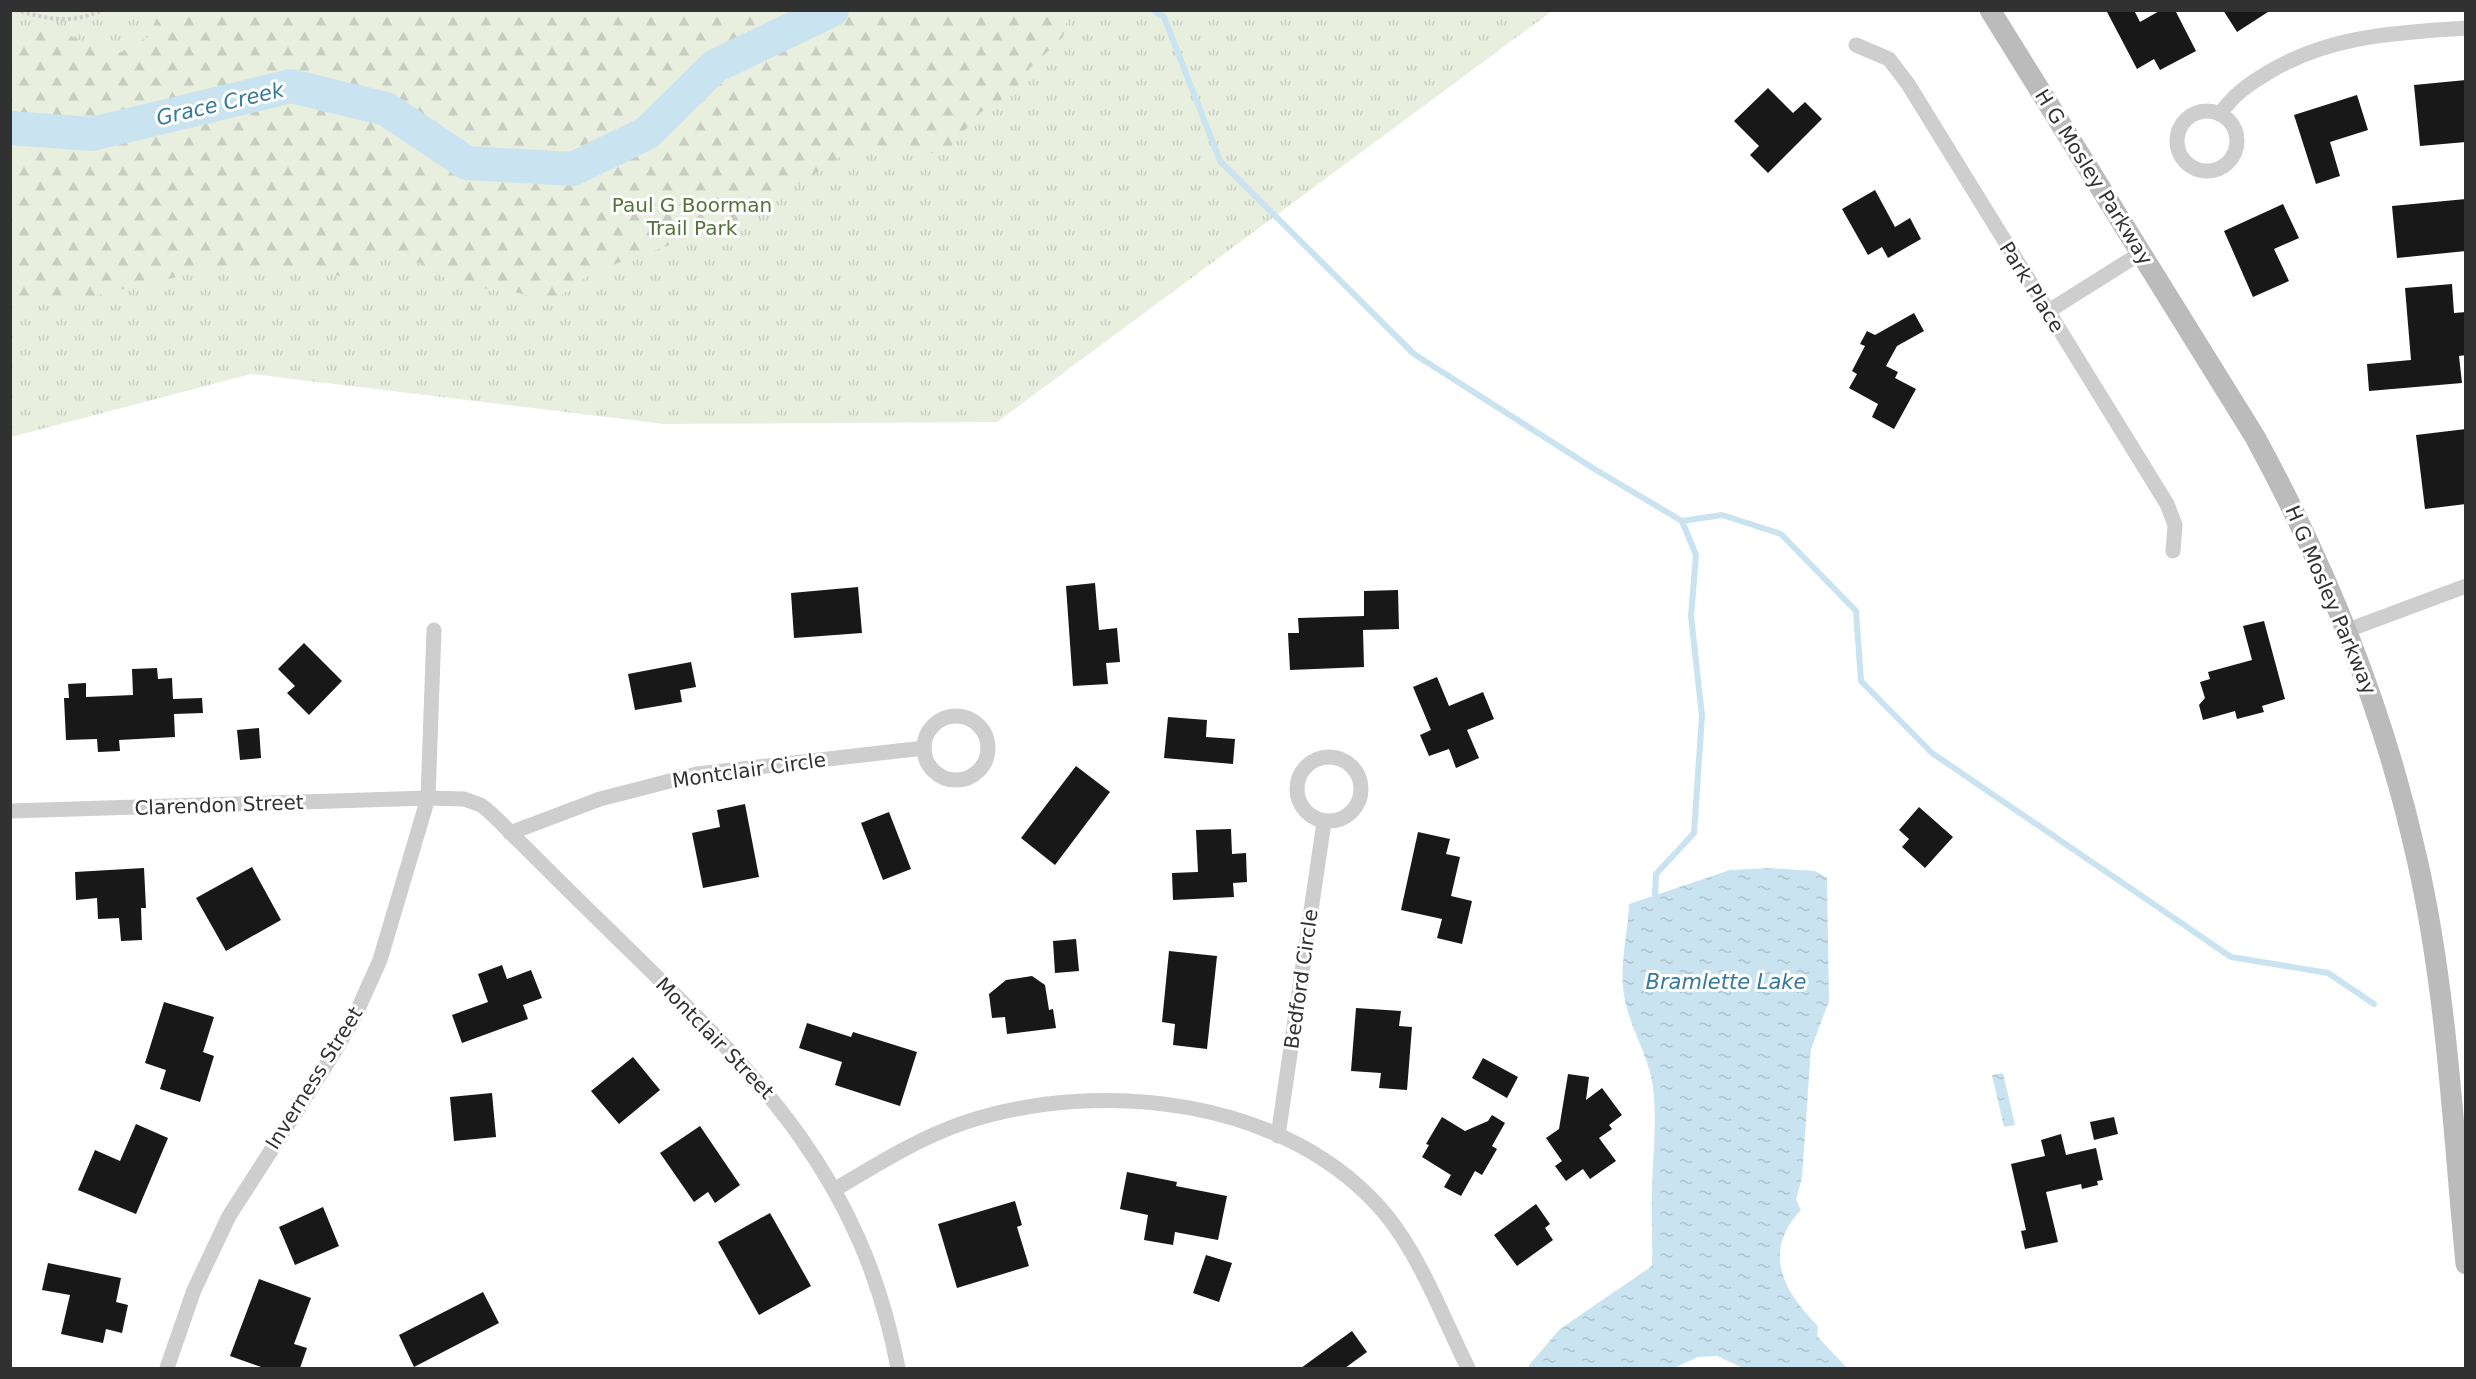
<svg xmlns="http://www.w3.org/2000/svg" width="2476" height="1379" viewBox="0 0 2476 1379" font-family="'DejaVu Sans',sans-serif">
<style>
.grass{fill:url(#grass-tufts)}
.forest{fill:url(#forest-firs)}
.water{fill:url(#water-ripples)}
.lines{fill:none;stroke-linecap:round;stroke-linejoin:round}
.stream{stroke:#cae3f0;stroke-width:6}
.river{stroke:#cae3f0;stroke-width:34}
.building{fill:#181818}
.path{stroke:#cecece;stroke-width:4;stroke-dasharray:3 3;stroke-linecap:butt}
.minor{stroke:#cecece;stroke-width:15}
.secondary{stroke:#bbb;stroke-width:21}
.labels{text-anchor:middle;stroke-width:6;stroke-linejoin:round;paint-order:stroke}
.street-label{font-size:20px;fill:#313131;stroke:#fff}
.park-label{font-size:20px;fill:#56723a;stroke:#fff}
.water-label{font-size:21px;font-style:italic;fill:#36799c;stroke:#fff}
</style>
<defs>
<pattern id="grass-tufts" width="24" height="20" patternUnits="userSpaceOnUse" patternTransform="scale(1.5)"><rect width="24" height="20" fill="#e8efdf"/><path d="M3 7l-1-3M5 7V3M7 7l1-3M15 17l-1-3M17 17v-4M19 17l1-3" fill="none" stroke="#c7cdc0"/></pattern>
<pattern id="forest-firs" width="22" height="20" patternUnits="userSpaceOnUse" patternTransform="scale(1.5)"><rect width="22" height="20" fill="#e8efdf"/><path d="M5 1l3.5 6h-7zM16 11l3.5 6h-7z" fill="#c7cdc0"/></pattern>
<pattern id="water-ripples" width="26" height="14" patternUnits="userSpaceOnUse" patternTransform="scale(1.5)"><rect width="26" height="14" fill="#cae3f0"/><path d="M2 4q2-2 4 0t4 0M15 11q2-2 4 0t4 0" fill="none" stroke="#aec3ce"/></pattern>
</defs>
<rect width="100%" height="100%" fill="#fff"/>
<polygon class="grass" points="11,11 1552,11 997,422 664,424 251,374 11,437"/>
<polygon class="forest" points="160,11 1069,10 1069,11 1063,37 1029,69 1013,93 981,112 943,155 896,147 851,150 745,219 595,271 550,303 519,293 458,285 416,261 388,255 363,276 349,278 302,268 225,266 93,296 11,298 11,29 35,28 64,33 106,52 121,52 148,37"/>
<g class="water">
<path d="M1769 868 1815 871 1827 878 1829 1001 1811 1049 1802 1177 1796 1200 1801 1210C1761 1252 1784 1292 1818 1326L1817 1336 1847 1368H1743L1717 1356 1698 1357 1674 1368H1529V1365L1560 1329 1652 1266C1653 1240 1651 1214 1652 1188 1653 1155 1657 1121 1653 1087 1649 1056 1629 1027 1624 995 1619 965 1628 934 1629 904L1730 870Z"/>
<polygon points="2003,1073 2015,1125 2004,1127 1992,1075"/>
</g>
<g class="lines">
<g class="stream">
<polyline points="1153,10 1164,17 1220,161 1414,354 1596,470 1682,521 1722,515 1781,534 1856,611 1861,681 1932,753 2231,957 2328,973 2374,1004"/>
<polyline points="1655,896 1656,874 1694,833 1702,716 1691,616 1696,555 1682,521"/>
</g>
<polyline class="river" points="10,128 92,134 291,86 386,109 467,163 573,169 647,133 715,66 832,10"/>
</g>
<g class="building">
<polygon points="2106,10 2134,10 2140,22 2161,10 2175,10 2196,51 2160,70 2154,59 2137,69"/>
<polygon points="2223,10 2271,10 2237,32"/>
<polygon points="2466,80 2466,142 2420,146 2414,85"/>
<polygon points="1768,88 1793,113 1805,102 1822,119 1768,173 1750,155 1759,146 1734,121"/>
<polygon points="2357,95 2368,130 2330,142 2340,176 2316,184 2294,115"/>
<polygon points="1875,190 1895,227 1910,218 1921,239 1888,258 1882,247 1868,255 1842,209"/>
<polygon points="2466,199 2466,251 2397,258 2392,206"/>
<polygon points="2283,204 2299,238 2274,249 2289,281 2253,297 2224,231"/>
<polygon points="2452,284 2454,313 2466,312 2466,355 2459,356 2462,383 2369,391 2367,364 2411,360 2405,288"/>
<polygon points="1914,313 1924,331 1897,346 1886,366 1898,372 1895,378 1916,389 1894,429 1872,417 1878,404 1849,388 1857,374 1852,371 1865,346 1860,344 1867,331 1875,335"/>
<polygon points="2466,429 2466,504 2425,509 2416,435"/>
<polygon points="1095,583 1099,630 1117,628 1120,662 1106,663 1108,684 1073,686 1066,586"/>
<polygon points="858,587 862,633 794,638 791,593"/>
<polygon points="1398,590 1399,629 1363,630 1364,667 1290,670 1288,633 1299,633 1298,618 1364,616 1364,591"/>
<polygon points="2264,621 2285,699 2262,706 2264,712 2237,719 2235,711 2203,720 2199,705 2205,698 2200,682 2210,679 2208,672 2252,660 2243,626"/>
<polygon points="304,643 342,681 309,715 287,693 295,686 278,669"/>
<polygon points="691,662 696,687 680,690 682,702 635,710 628,674"/>
<polygon points="157,668 158,679 172,678 173,699 202,698 203,713 174,714 175,737 119,740 120,751 98,752 97,739 66,740 64,698 69,698 68,684 86,683 86,697 133,695 132,669"/>
<polygon points="1437,677 1449,706 1483,692 1494,719 1467,730 1479,758 1456,768 1449,749 1429,756 1420,735 1431,730 1413,687"/>
<polygon points="1168,717 1207,720 1206,737 1235,739 1233,764 1164,758"/>
<polygon points="259,728 261,758 240,760 237,730"/>
<polygon points="1076,766 1110,792 1055,865 1021,838"/>
<polygon points="745,804 759,877 703,888 692,833 720,827 717,810"/>
<polygon points="1919,807 1953,837 1925,868 1902,847 1909,839 1899,830"/>
<polygon points="889,812 911,869 883,880 861,823"/>
<polygon points="1231,829 1232,854 1246,853 1247,882 1233,883 1234,897 1173,900 1172,873 1198,872 1196,830"/>
<polygon points="1418,832 1450,839 1446,854 1460,857 1451,896 1472,901 1462,944 1437,938 1442,919 1401,910"/>
<polygon points="252,867 281,920 226,951 196,898"/>
<polygon points="144,868 146,908 141,908 142,940 121,941 119,918 98,919 97,898 76,900 75,872"/>
<polygon points="1076,939 1079,971 1055,973 1053,941"/>
<polygon points="1169,951 1217,956 1207,1049 1173,1045 1175,1024 1162,1022"/>
<polygon points="502,965 507,979 531,970 542,998 523,1005 528,1019 462,1043 452,1015 488,1002 478,974"/>
<polygon points="1032,976 1045,985 1049,1010 1053,1009 1056,1028 1007,1034 1005,1017 992,1018 989,994 1006,980"/>
<polygon points="164,1002 214,1017 203,1052 214,1056 200,1102 160,1089 166,1070 145,1063"/>
<polygon points="1356,1008 1401,1011 1399,1026 1412,1027 1407,1090 1379,1088 1381,1073 1351,1071"/>
<polygon points="807,1023 851,1037 853,1032 917,1052 900,1106 835,1085 842,1062 799,1048"/>
<polygon points="633,1057 660,1090 619,1124 591,1091"/>
<polygon points="1483,1058 1518,1077 1507,1098 1472,1078"/>
<polygon points="1568,1074 1589,1077 1586,1100 1602,1088 1622,1115 1609,1125 1612,1129 1599,1138 1616,1161 1590,1179 1583,1169 1566,1181 1555,1166 1562,1161 1546,1138 1559,1129"/>
<polygon points="492,1093 496,1137 454,1141 450,1097"/>
<polygon points="1492,1115 1505,1123 1492,1146 1497,1149 1482,1175 1475,1171 1461,1196 1444,1187 1451,1175 1422,1157 1429,1145 1426,1144 1442,1117 1465,1131 1488,1121"/>
<polygon points="2114,1117 2118,1134 2094,1140 2090,1122"/>
<polygon points="136,1124 168,1138 136,1214 78,1190 95,1150 120,1161"/>
<polygon points="700,1126 740,1185 715,1203 708,1192 694,1202 660,1153"/>
<polygon points="2061,1134 2066,1155 2096,1148 2103,1180 2097,1181 2098,1185 2082,1189 2081,1184 2046,1192 2058,1242 2025,1249 2021,1231 2026,1230 2011,1164 2045,1156 2041,1140"/>
<polygon points="1127,1172 1177,1182 1176,1186 1227,1196 1218,1240 1175,1232 1173,1245 1144,1240 1148,1215 1120,1209"/>
<polygon points="1015,1201 1022,1225 1017,1227 1029,1266 957,1288 938,1224"/>
<polygon points="1536,1204 1550,1224 1545,1228 1553,1240 1517,1266 1494,1235"/>
<polygon points="323,1207 339,1246 295,1265 279,1227"/>
<polygon points="770,1213 811,1286 759,1315 718,1242"/>
<polygon points="1206,1255 1232,1263 1219,1302 1193,1293"/>
<polygon points="48,1263 121,1278 116,1302 128,1305 122,1333 106,1329 103,1343 61,1334 70,1295 42,1290"/>
<polygon points="259,1279 311,1298 294,1344 307,1348 300,1368 264,1368 230,1356"/>
<polygon points="483,1292 499,1323 414,1367 399,1335"/>
<polygon points="1352,1331 1367,1352 1345,1368 1301,1368"/>
</g>
<g class="lines">
<path class="path" d="M15 10C50 19 68 25 103 10"/>
<g class="minor">
<polyline points="1856,45 1889,59 1908,84 2167,504 2175,525 2173,551"/>
<circle cx="2207" cy="141" r="30"/>
<path d="M2220 114C2234 94 2249 84 2269 72 2330 35 2396 33 2466 28"/>
<polyline points="2047,312 2141,253"/>
<polyline points="2348,630 2466,586"/>
<circle cx="956" cy="748" r="32"/>
<circle cx="1329" cy="789" r="32"/>
<path d="M10 811 428 798 464 799 481 805C496 816 508 831 521 843 548 870 575 897 602 923 744 1063 859 1163 898 1368"/>
<polyline points="510,833 600,799 697,774 924,748"/>
<polyline points="1278,1136 1324,822"/>
<path d="M834 1190C876 1165 917 1139 963 1123 1101 1077 1290 1098 1387 1216 1421 1258 1444 1320 1468 1368"/>
<polyline points="167,1368 194,1290 229,1216 330,1059 354,1018 380,960 428,798 434,630"/>
</g>
<path class="secondary" d="M1990 10 2255 437C2328 571 2384 710 2417 859 2447 991 2453 1129 2466 1264"/>
</g>
<g class="labels">
<g class="street-label">
<text transform="translate(2094 177) rotate(58)" y="7">H G Mosley Parkway</text>
<text transform="translate(2032 287) rotate(58)" y="7">Park Place</text>
<text transform="translate(2331 600) rotate(67)" y="7">H G Mosley Parkway</text>
<text transform="translate(749 770) rotate(-8)" y="7">Montclair Circle</text>
<text transform="translate(219 805) rotate(-2)" y="7">Clarendon Street</text>
<text transform="translate(1301 979) rotate(-82)" y="7">Bedford Circle</text>
<text transform="translate(715 1038) rotate(46)" y="7">Montclair Street</text>
<text transform="translate(314 1078) rotate(-58)" y="7">Inverness Street</text>
</g>
<g class="park-label">
<text x="692" y="212">Paul G Boorman<tspan x="692" dy="23">Trail Park</tspan></text>
</g>
<g class="water-label">
<text transform="translate(220 104) rotate(-13)" y="7">Grace Creek</text>
<text x="1726" y="989">Bramlette Lake</text>
</g>
</g>
<rect width="2476" height="1379" fill="none" stroke="#313131" stroke-width="24"/>
</svg>
